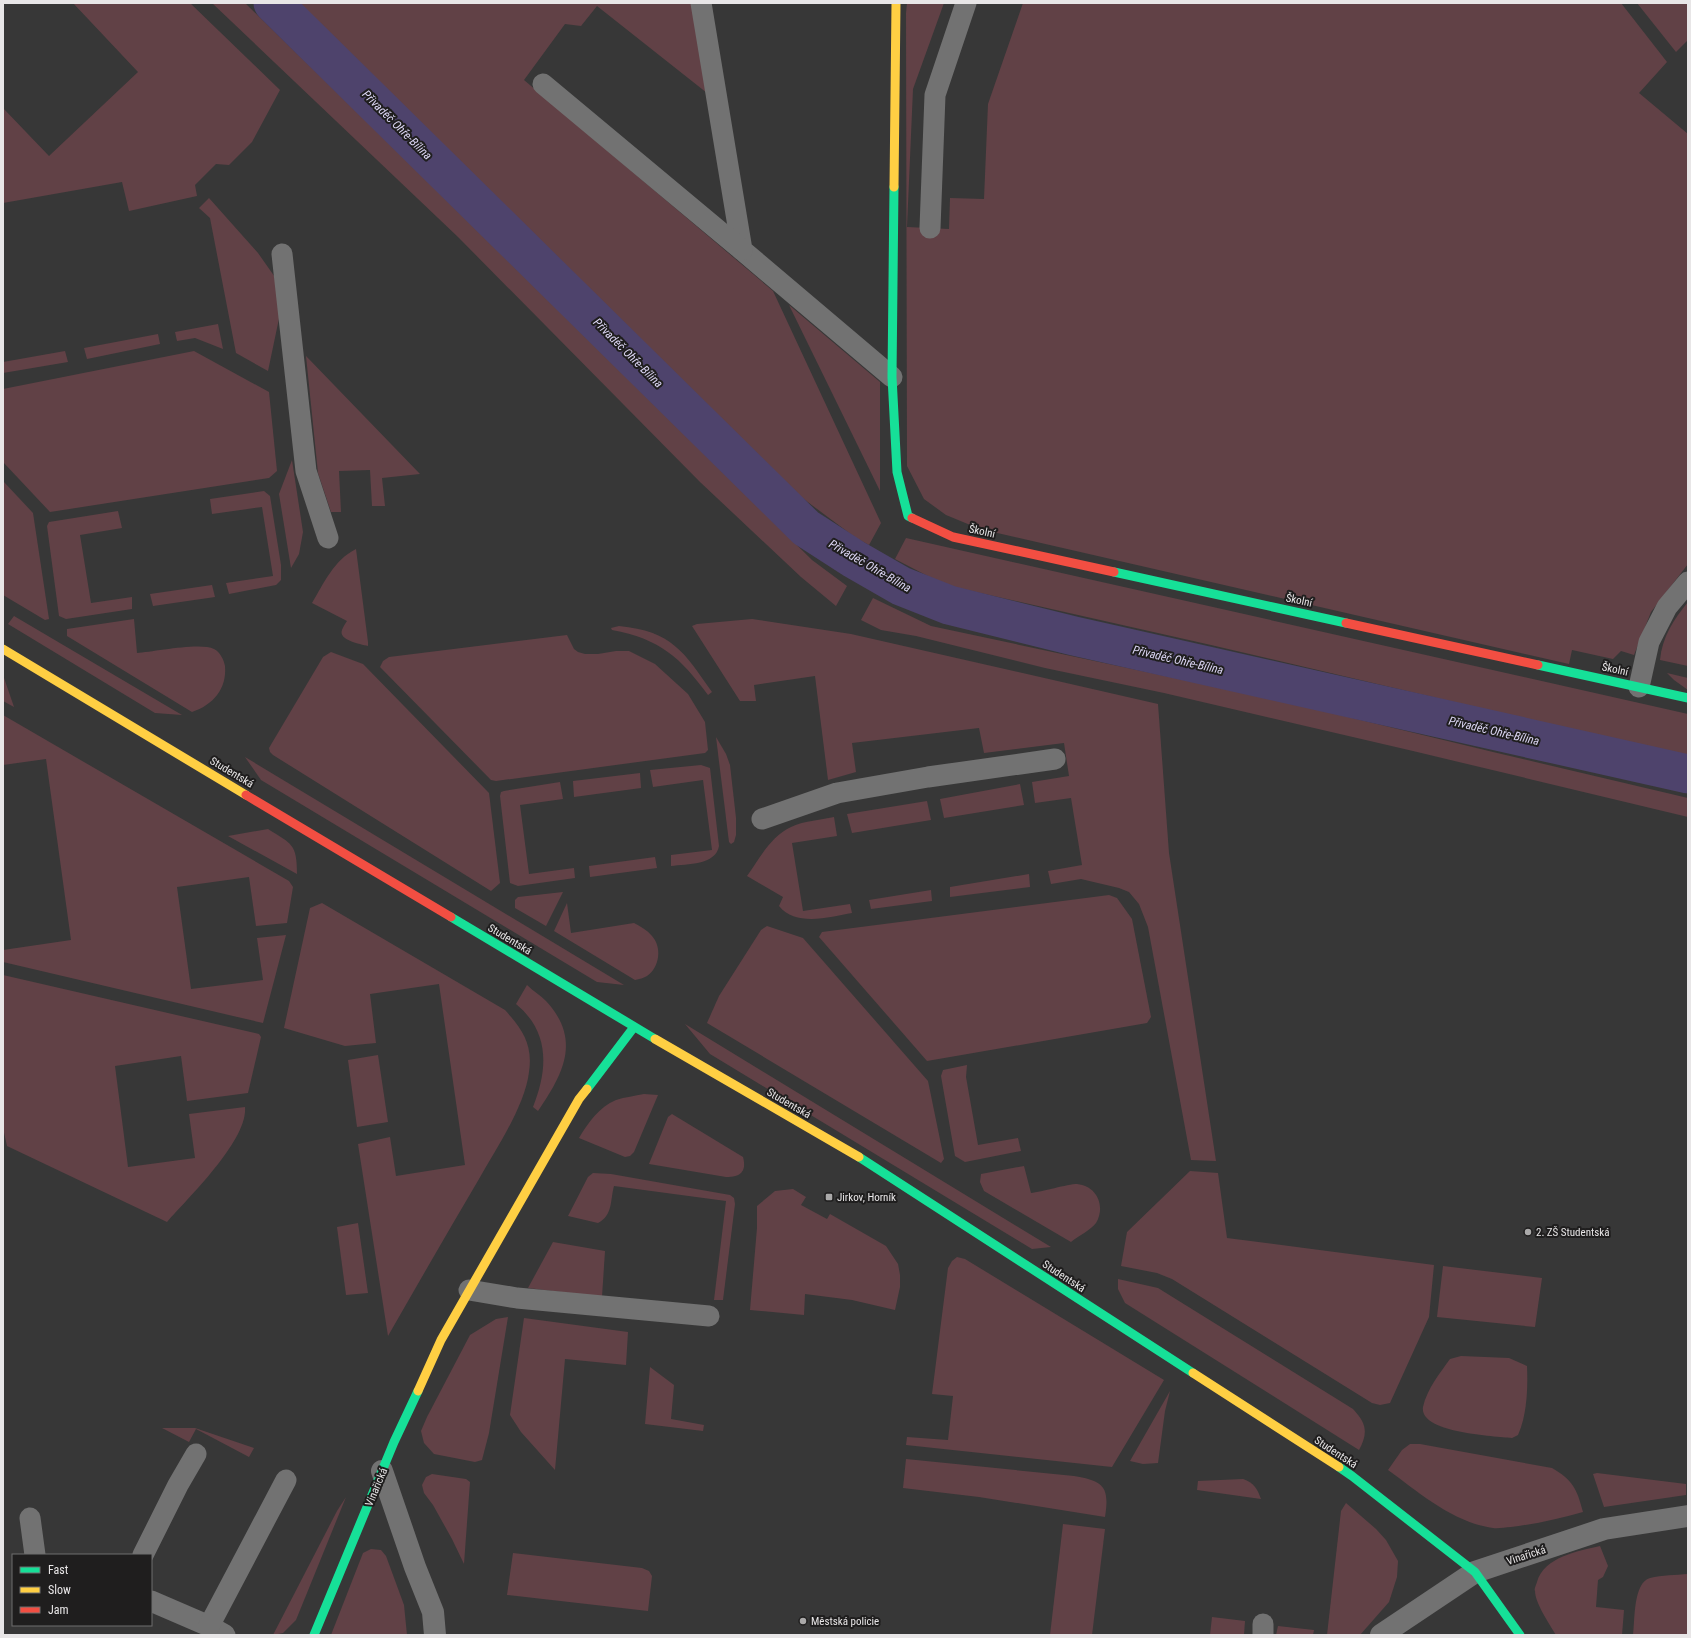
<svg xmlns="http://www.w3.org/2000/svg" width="1691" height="1638" viewBox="0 0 1691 1638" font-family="'Roboto Condensed',sans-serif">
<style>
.green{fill:#614146}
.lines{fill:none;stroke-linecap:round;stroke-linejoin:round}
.canal{stroke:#4e436c;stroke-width:39}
.lane{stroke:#727272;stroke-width:21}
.street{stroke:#727272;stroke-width:22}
.fast{stroke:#16e098;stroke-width:9}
.slow{stroke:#ffcf43;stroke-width:9}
.jam{stroke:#f24e42;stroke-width:9}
.poi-dot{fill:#aaa9a9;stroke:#1f1e1e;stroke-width:1.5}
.labels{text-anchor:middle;stroke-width:4;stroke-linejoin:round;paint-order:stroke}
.street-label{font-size:11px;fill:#e8e6e7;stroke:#1f1e1e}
.poi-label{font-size:11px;fill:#e8e6e7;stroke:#1f1e1e;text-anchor:start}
.water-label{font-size:12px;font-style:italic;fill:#dcd6f4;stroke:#1f1e1e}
</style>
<rect width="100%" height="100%" fill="#373737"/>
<g class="green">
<polygon points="73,3 190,3 280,90 252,142 229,165 216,164 195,185 197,196 129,211 122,182 3,203 3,108 49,156 138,72"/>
<polygon points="212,3 245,3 480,232 812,560 847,586 836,606 801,577 700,482 458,237"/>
<polygon points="300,3 692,3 707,93 597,6 581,26 565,24 524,80 773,291 881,523 869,545 856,538 797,494 562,269"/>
<polygon points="907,3 944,3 913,89 907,227 949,229 950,198 984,199 988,104 1023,3 1621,3 1667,62 1639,93 1688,134 1688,564 1651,612 1634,655 1621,651 1613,659 1572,650 1569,664 980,529 946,515 924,499 907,466 906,13"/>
<polygon points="1637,3 1688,3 1688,40 1676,52"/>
<polygon points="209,198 258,253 277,280 281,309 268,371 236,353 210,218 199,208"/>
<polygon points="789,305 880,382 880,491"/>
<polygon points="218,324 223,349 195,338 177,341 175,332"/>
<polygon points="158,334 160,344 87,359 84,348"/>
<polygon points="65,351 68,362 3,373 3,362"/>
<polygon points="194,351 269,392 277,471 269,478 50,512 3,462 3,389"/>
<polygon points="306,356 420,474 382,478 385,506 372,506 370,470 339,471 341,512 331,512 318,473"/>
<polygon points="292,460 303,532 299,554 291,568 279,494"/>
<polygon points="3,481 33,513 49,619 45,620 3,595"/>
<polygon points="264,491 270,496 281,565 281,580 276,585 229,594 226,583 273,576 262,507 212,514 210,499"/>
<polygon points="118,511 122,528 80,535 91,603 132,597 132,609 66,619 59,616 47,526 49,522"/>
<polygon points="906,538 1688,714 1688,757 1211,645 945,585 895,559"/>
<path d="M356 549 368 642V646C360 644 338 640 342 630 343 627 345 624 347 621L312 603C324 583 334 560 356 549Z"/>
<polygon points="212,585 215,597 153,606 150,594"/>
<polygon points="873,598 931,626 1278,700 1493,752 1688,798 1688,817 1413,751 1164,693 1045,668 916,636 881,630 861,620"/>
<path d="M1688 602V666L1660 660C1662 637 1674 619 1688 602Z"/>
<polygon points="14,616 182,715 155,713 8,624"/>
<path d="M134 619 137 653C153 652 200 642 214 649 220 652 224 660 225 666 227 689 213 705 192 712L67 636V629Z"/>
<polygon points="752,619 851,634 1158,704 1169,853 1216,1161 1191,1160 1148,927 1139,904 1129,892 1119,888 1081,879 1051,884 1048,871 1082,865 1071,798 1035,803 1032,782 1069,776 1064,743 984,753 979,728 852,743 856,772 828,780 815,676 754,685 756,701 740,701 692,626 697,624"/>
<path d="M619 626C672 631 684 652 712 692L708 695C680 657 660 639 612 630L611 628Z"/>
<polygon points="567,635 574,649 578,652 585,654 598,654 616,651 629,651 655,664 688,694 705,722 708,750 705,753 496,781 491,780 380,667 383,661 389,657"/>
<polygon points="331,652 363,664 489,793 500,883 491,891 273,755 270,752 269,748 323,657"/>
<polygon points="1667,673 1688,678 1688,690 1674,680"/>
<polygon points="3,675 14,707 3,701"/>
<polygon points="3,715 289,881 293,887 287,923 256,926 249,877 177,887 191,989 263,980 257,938 286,935 263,1023 3,962 3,950 71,940 46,759 3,765"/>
<polygon points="716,737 726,754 730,765 736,818 736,835 734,842 731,844 729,842"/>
<polygon points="245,757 624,985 597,982 261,780"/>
<path d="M701 765 710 768 719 846C716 865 687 864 671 866V855L712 850 703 780 653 787 650 770Z"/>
<polygon points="640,773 641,788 574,797 573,781"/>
<polygon points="560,782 563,799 520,805 529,874 574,868 575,878 518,886 510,883 500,796 501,792 504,791"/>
<polygon points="1020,784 1024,805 944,818 940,799"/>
<polygon points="927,801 931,820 852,833 847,814"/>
<path d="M834 817 837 836 792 843 803 911 850 904 852 913C830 917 796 927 779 906L783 897 747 876C759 859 771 836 791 827 803 821 820 820 834 817Z"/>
<path d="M268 829C292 844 297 844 297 874L228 836Z"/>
<polygon points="655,857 657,868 590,877 589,866"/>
<polygon points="1029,874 1030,887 950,897 950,887"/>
<polygon points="931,890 932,901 871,909 869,900"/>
<polygon points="563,892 546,926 515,908 515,900 518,897"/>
<polygon points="1109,895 1117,898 1132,919 1151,1017 1147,1023 927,1061 819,937 822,932"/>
<path d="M322 903 505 1010C523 1030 533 1045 529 1072 525 1106 496 1149 479 1179 448 1231 418 1284 388 1336L358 1144 390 1137 396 1176 465 1165 439 984 370 994 376 1043 345 1046 284 1028 310 908Z"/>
<path d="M567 903 571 933 634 923C640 926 647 930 652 936 662 947 660 967 647 976 644 978 639 979 635 980L554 931Z"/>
<polygon points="767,926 803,938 928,1081 944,1159 941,1163 707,1023 719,996 761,930"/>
<path d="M3 975 259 1034 261 1037 248 1093 187 1101 181 1056 115 1066 128 1167 195 1158 189 1114 245 1107C248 1140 189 1197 167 1222L7 1146 3 1128Z"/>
<path d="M527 985C533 991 540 995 546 1001 582 1040 563 1074 538 1111L533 1107C548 1069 550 1032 516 1004Z"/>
<polygon points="685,1024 1051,1247 1032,1249 710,1054"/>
<polygon points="378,1055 388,1122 357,1127 348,1060"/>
<polygon points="967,1065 966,1077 978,1145 1018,1138 1021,1151 965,1162 955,1156 941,1076 943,1070"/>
<path d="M644 1094 658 1095 634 1152 630 1156 625 1157 579 1138C588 1123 599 1107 616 1100 625 1097 635 1096 644 1094Z"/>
<path d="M672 1114 743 1157C747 1172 740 1177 726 1177L649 1164 668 1117Z"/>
<path d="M1024 1166 1031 1193C1041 1192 1068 1184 1077 1184 1097 1186 1106 1206 1096 1223 1091 1230 1078 1236 1071 1242L984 1191 980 1182 981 1174Z"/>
<polygon points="1190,1171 1218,1173 1227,1238 1434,1265 1429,1317 1390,1403 1380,1405 1372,1403 1172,1279 1157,1273 1121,1266 1127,1232"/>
<path d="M593 1173 611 1174 730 1195 734 1198 735 1204 723 1300H714L726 1201 614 1186C610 1201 613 1215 598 1223L568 1216 588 1177Z"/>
<polygon points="793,1189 806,1197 801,1205 827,1219 830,1214 886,1246 898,1264 900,1275 900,1287 895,1310 852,1300 805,1294 804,1315 750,1310 757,1228 757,1206 775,1191"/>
<polygon points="358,1223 368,1293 346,1295 337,1227"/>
<polygon points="553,1242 605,1251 602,1297 528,1288"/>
<polygon points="957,1257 965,1259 1164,1380 1112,1467 906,1445 907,1437 948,1440 953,1396 932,1394 948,1268 952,1261"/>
<polygon points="1443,1266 1542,1278 1535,1327 1437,1317"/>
<path d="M1118 1279 1158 1288 1353 1409C1367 1424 1368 1433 1359 1450L1125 1303 1118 1289Z"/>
<polygon points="508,1317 489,1433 482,1460 475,1462 434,1454 424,1443 421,1431 427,1417 470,1335 496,1319"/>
<polygon points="524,1318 628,1332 626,1365 565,1359 555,1470 521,1432 510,1415"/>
<path d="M1461 1356 1509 1358 1527 1366C1528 1388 1527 1415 1518 1435L1512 1438C1494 1436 1419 1433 1423 1407 1427 1389 1440 1373 1450 1359Z"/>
<polygon points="650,1367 674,1385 671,1419 704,1425 703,1431 645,1424"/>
<polygon points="1170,1391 1165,1411 1158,1463 1143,1464 1130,1461"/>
<polygon points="162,1428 195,1428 254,1448 249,1457 196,1429 189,1442"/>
<path d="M1410 1444H1420L1552 1468C1573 1480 1577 1489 1583 1512 1559 1519 1535 1524 1511 1527 1505 1527 1498 1529 1493 1528 1452 1522 1420 1493 1388 1470L1402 1450Z"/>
<path d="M906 1459 1074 1476C1103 1481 1110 1486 1105 1517L979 1497 903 1488Z"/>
<polygon points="1597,1473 1686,1484 1686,1495 1604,1507 1593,1474"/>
<polygon points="432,1474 466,1479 470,1482 464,1564 452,1539 433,1505 424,1493 422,1485 426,1477"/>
<path d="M1243 1479C1254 1483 1257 1488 1261 1499L1197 1490 1198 1481Z"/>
<polygon points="346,1497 296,1620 283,1633 273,1635 337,1511"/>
<polygon points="1346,1503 1376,1529 1386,1540 1398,1561 1397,1577 1389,1602 1360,1635 1327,1635 1341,1511"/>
<polygon points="1063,1524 1105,1529 1092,1635 1050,1635"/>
<path d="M1600 1546 1608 1566 1603 1577 1598 1580 1596 1607 1624 1610 1622 1635H1556C1550 1625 1535 1603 1535 1591 1534 1589 1536 1585 1537 1582 1544 1557 1578 1551 1600 1546Z"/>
<polygon points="371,1549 381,1550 386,1556 404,1605 407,1635 331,1635 363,1553"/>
<polygon points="513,1553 642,1568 649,1571 652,1576 648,1611 507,1595"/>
<path d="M1688 1574V1635H1633C1635 1620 1633 1583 1650 1578 1662 1575 1676 1575 1688 1574Z"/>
<polygon points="1212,1617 1245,1621 1244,1635 1210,1635"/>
<polygon points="1278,1626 1314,1630 1313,1635 1276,1635"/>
</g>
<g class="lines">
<polyline class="canal" points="273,3 806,528 854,559 901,586 949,605 1074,636 1688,774"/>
<g class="lane">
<polyline points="701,3 742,250 892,377"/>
<polyline points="543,84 742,250"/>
<polyline points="930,228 935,95 966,3"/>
<polyline points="282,254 306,471 328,538"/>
<polyline points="1639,687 1649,642 1667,607 1688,582"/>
<polyline points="762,819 837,793 928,777 1055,759"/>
<polyline points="469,1290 517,1298 709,1316"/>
<polyline points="30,1518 35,1555"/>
<polyline points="143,1555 178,1485 196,1454"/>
<polyline points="151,1601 209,1626 225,1635"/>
<polyline points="209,1626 286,1480"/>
<polyline points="1263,1635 1263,1624"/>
</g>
<g class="street">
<polyline points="382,1471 415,1567 433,1612 435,1635"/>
<polyline points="1381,1635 1475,1572 1604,1529 1688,1516"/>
</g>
<g class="fast">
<polyline points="894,187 892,377 897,472 908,516 912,518"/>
<polyline points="1114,572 1346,623"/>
<polyline points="1538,665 1688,698"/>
<polyline points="451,917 655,1039"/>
<polyline points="587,1089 634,1027"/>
<polyline points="859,1157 1193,1373"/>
<polyline points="1339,1467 1352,1476 1475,1572 1520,1635"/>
<polyline points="314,1635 394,1442 418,1391"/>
</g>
<g class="slow">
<polyline points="894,187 896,3"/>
<polyline points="3,649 246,795"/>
<polyline points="655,1039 859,1157"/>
<polyline points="1193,1373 1339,1467"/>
<polyline points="418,1391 441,1340 579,1099 587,1089"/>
</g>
<g class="jam">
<polyline points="912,518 953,537 1114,572"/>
<polyline points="1346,623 1538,665"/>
<polyline points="246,795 451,917"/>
</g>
</g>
<g class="poi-dot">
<rect x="825" y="1193" width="8" height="8" rx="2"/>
<circle cx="1528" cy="1232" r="4"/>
<circle cx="803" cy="1621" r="4"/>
</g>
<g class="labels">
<g class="street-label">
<text transform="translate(982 531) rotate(12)" y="4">Školní</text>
<text transform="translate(1299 600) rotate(12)" y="4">Školní</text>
<text transform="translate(1615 669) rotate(12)" y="4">Školní</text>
<text transform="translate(232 772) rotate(31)" y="4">Studentská</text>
<text transform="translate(510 939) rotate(31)" y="4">Studentská</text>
<text transform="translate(789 1103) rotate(30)" y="4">Studentská</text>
<text transform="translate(1064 1276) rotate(33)" y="4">Studentská</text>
<text transform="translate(1336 1452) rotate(33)" y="4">Studentská</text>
<text transform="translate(376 1487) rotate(-67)" y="4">Vinařická</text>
<text transform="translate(1526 1555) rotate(-18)" y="4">Vinařická</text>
</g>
<g class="poi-label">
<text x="837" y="1201">Jirkov, Horník</text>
<text x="1536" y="1236">2. ZŠ Studentská</text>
<text x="811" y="1625">Městská policie</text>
</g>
<g class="water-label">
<text transform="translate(397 125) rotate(45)" y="4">Přivaděč Ohře-Bílina</text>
<text transform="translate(628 353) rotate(45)" y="4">Přivaděč Ohře-Bílina</text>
<text transform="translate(870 566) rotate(30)" y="4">Přivaděč Ohře-Bílina</text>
<text transform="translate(1178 660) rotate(13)" y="4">Přivaděč Ohře-Bílina</text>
<text transform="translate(1494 731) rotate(13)" y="4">Přivaděč Ohře-Bílina</text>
</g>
</g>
<rect width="1691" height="1638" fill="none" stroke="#e8e6e7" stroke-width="8"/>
<rect x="12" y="1554" width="140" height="72" fill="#1f1e1e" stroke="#6f6e6e"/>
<rect x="20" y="1567" width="20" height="6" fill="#16e098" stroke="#6f6e6e"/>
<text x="48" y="1574" font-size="12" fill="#e8e6e7">Fast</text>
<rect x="20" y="1587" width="20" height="6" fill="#ffcf43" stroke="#6f6e6e"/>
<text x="48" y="1594" font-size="12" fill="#e8e6e7">Slow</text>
<rect x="20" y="1607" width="20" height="6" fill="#f24e42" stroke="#6f6e6e"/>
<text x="48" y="1614" font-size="12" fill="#e8e6e7">Jam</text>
</svg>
